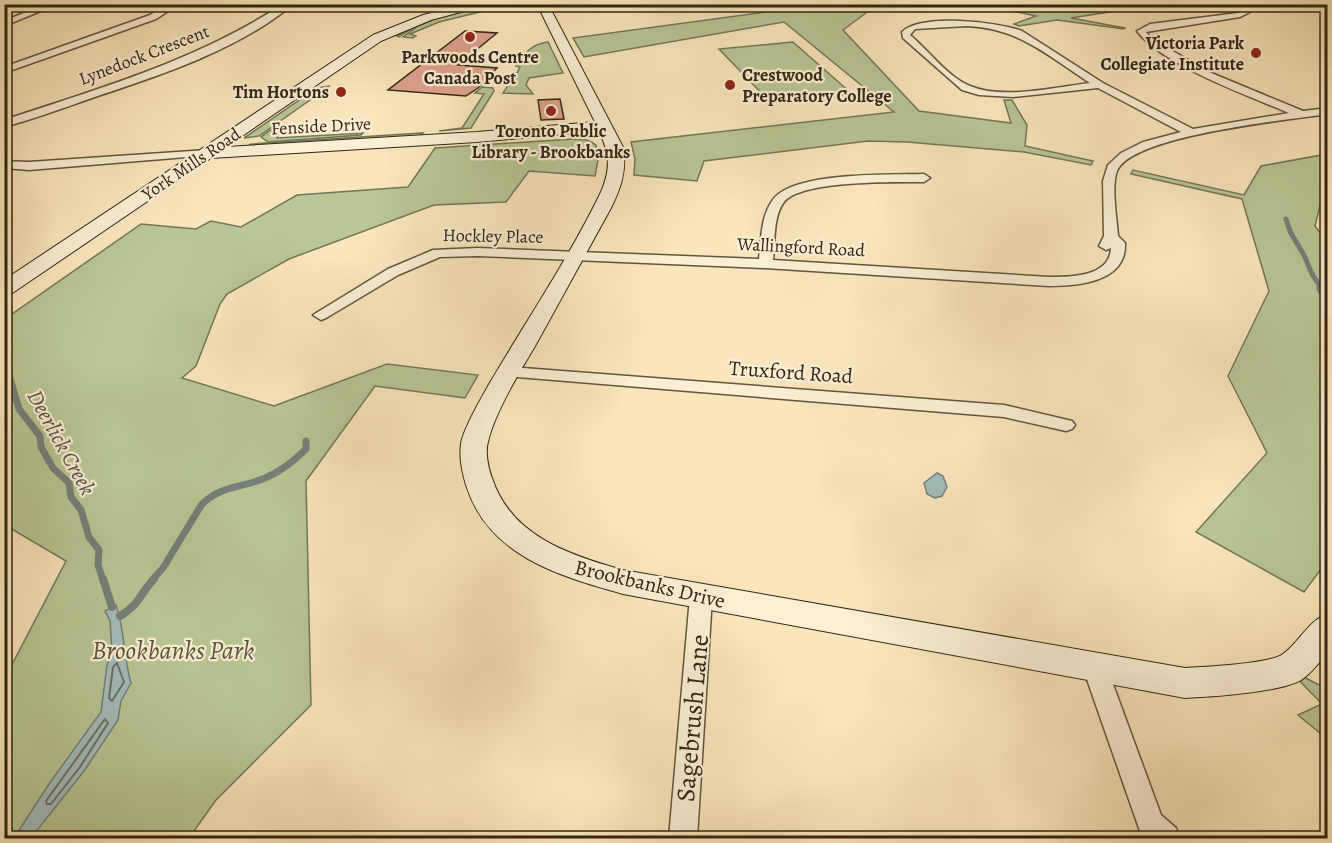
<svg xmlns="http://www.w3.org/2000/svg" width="1332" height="843" viewBox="0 0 1332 843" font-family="Alegreya,serif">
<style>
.green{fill:#b9c695;stroke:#757655;stroke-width:1.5}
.water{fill:#a3bdbb;stroke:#758079;stroke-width:1.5}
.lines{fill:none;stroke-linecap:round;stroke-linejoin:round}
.shore{stroke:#6a7168;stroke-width:2}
.stream-far2{stroke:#758079;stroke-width:5}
.stream-far1{stroke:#758079;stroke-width:7}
.stream{stroke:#758079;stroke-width:8}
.building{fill:#dca18b;stroke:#312515;stroke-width:1.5}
.street-casing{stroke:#63553f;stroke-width:3}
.secondary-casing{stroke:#312515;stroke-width:2}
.street{fill:#fbefd4;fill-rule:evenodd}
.secondary{fill:#fbefd4;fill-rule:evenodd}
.poi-dot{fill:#8f2418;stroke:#fbefd4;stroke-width:2}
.labels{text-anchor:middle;stroke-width:4.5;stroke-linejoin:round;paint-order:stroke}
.far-poi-label{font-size:18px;font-weight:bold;fill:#312515;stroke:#fbefd4;text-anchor:end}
.far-street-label{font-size:18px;fill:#312515;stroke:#fbefd4}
.street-label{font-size:21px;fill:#312515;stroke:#fbefd4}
.water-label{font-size:22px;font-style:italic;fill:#535347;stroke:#fbefd4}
.near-park-label{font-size:26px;font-style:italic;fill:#5a553b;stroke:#fbefd4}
.near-street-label{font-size:26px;fill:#312515;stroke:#fbefd4}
</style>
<rect width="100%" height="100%" fill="#f9e6bd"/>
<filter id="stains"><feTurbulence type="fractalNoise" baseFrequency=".00333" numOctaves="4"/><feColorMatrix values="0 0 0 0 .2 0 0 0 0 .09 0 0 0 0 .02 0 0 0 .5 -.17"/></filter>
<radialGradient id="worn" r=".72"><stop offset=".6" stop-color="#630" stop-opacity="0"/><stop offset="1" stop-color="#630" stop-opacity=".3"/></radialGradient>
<g class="green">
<polygon points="818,5 818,4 1155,5 1071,18 1125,28 1124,29 1057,20 1019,26 1014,24 1036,16 988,6 870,10 843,30 919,111 1011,123 1004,100 1012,100 1027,125 1025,146 1093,161 1091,165 1024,152 907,142 868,141 704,161 697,181 634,175 635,159 631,142 894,112 784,22 584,57 573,38"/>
<polygon points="481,7 488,10 439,22 410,34 416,36 413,38 403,37 418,26 433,20 417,25 399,37 397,36 416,24"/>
<path d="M548 42 563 73 529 78 526 85 533 94 503 93 507 87 506 84 513 74 517 73 520 67 516 66C525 53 531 44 548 42Z"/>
<polygon points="793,42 852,94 770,102 719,49"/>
<polygon points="330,86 259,136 244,138 317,88"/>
<polygon points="482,87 493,88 494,91 471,128 439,131 462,128 484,94 475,93"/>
<polygon points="273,128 282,128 277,138 363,133 361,135 268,142 261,137"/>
<polygon points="423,133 420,136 248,146 251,144"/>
<polygon points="573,139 588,140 596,145 598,160 595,176 529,171 506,202 434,205 289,259 227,294 220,304 196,366 182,378 274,406 387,364 478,375 465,398 375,386 306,481 311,705 216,800 189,838 5,838 5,678 66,561 5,525 5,319 141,224 196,229 211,221 241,227 297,195 408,187 435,148"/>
<polygon points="1327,154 1327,188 1324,189 1315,226 1328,243 1327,561 1304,592 1196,532 1267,453 1228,376 1269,291 1242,199 1131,174 1133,170 1244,195 1261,166"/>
<polygon points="1288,669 1327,689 1327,739 1298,715 1322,704"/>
</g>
<g class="water">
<polygon points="937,473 943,476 947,487 942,496 935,498 927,494 924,483"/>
<path d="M116 605C125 630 123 657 131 683L121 701 118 720 84 771 31 838H14L49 784 101 712 107 665 112 652 110 621 105 611Z"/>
</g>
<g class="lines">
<g class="shore">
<polygon points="117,663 124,682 112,701 109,698 113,667"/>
<polygon points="105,719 108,723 80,767 51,804 47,804 46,801"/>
</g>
<g class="stream-far2">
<path d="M1286 219C1291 236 1293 236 1301 250 1310 264 1307 270 1319 284V289L1328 304"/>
<polyline points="4,360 8,364 9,376"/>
</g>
<g class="stream-far1">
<polyline points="9,375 19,409 40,436 41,447 53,468 69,483 71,497 81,510 89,537 99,550 98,565 103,580"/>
<path d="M152 580 163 568 202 504C218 489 233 488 254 482 275 476 291 464 306 449V441"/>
</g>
<g class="stream">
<polyline points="103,579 112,607"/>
<path d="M120 616C140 604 139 595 154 579"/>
</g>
</g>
<g class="building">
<polygon points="465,31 497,33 458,65 497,68 478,88 466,96 388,90"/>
<polygon points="560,99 564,119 541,120 538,100"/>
</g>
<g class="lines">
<g class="street-casing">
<g id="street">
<polygon points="46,4 58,4 4,26 4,21"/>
<polygon points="168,4 179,4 156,19 4,73 4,67 150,15"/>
<path d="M283 4H293C239 50 158 76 92 98 63 108 34 119 4 127V120C100 88 198 60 283 4Z"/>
<path d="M1247 8H1250V12L1240 17 1146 32 1152 39 1209 72 1303 111 1328 108V114C1289 120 1132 135 1117 171 1111 187 1117 219 1118 236L1125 243C1127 282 1078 286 1049 286L765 268 478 256 440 257 398 275 326 318 321 320 313 315 388 269 433 250 478 248 759 259C761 240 761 217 772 201 791 171 891 175 924 174L930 178 924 182C896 182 801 180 784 202 773 216 775 243 773 260L1049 277C1070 277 1110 277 1111 248L1106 250 1099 246 1104 236 1103 181 1108 165 1121 153 1143 142 1181 132 1098 88 1013 97 979 95 962 90 903 38 902 32C921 13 997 22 1022 31L1103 83 1193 129 1289 113C1249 96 1162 65 1137 31L1150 24 1238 13ZM967 26C1019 28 1048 56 1090 83 1056 87 1003 100 970 86 948 77 929 51 910 35L915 29Z"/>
<polygon points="207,150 211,151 211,155 29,170 4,168 4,161 29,162"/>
<polygon points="510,367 1004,405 1072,421 1075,425 1072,429 1066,431 1004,417 504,376 502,372 504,368"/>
<polygon points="701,588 709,591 712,597 697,838 669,838 690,597 693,591"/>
<polygon points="1095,658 1103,661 1107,668 1161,815 1176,828 1180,838 1146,838 1141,834 1083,668 1087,661"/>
</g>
</g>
<g class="secondary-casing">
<path id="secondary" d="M468 4H490L431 20 381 41 226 147 477 132 595 122 537 4H548L624 149C626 172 621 188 611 208 585 255 560 301 534 348 519 373 494 414 488 442 485 451 488 468 492 478 511 536 569 555 623 570L1185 668C1204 667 1270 664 1283 654 1300 642 1308 620 1328 614L1327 654C1319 662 1313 671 1304 678 1288 692 1209 697 1185 698L623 594C559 576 488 556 466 485 462 472 459 457 461 444 463 428 490 382 500 366 534 309 572 252 601 192 611 168 610 154 599 131L477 142 211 158 11 294 4 296V280L373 35 423 15Z"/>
</g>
<use href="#street" class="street"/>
<use href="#secondary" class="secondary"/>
</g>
<g class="poi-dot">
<circle cx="470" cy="37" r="6"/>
<circle cx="1256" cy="53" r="6"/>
<circle cx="730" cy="85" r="6"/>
<circle cx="341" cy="92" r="6"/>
<circle cx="551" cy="111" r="6"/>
</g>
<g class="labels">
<g class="far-poi-label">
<text x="1244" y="49">Victoria Park<tspan x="1244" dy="21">Collegiate Institute</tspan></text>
<text x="470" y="63" text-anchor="middle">Parkwoods Centre<tspan x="470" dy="21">Canada Post</tspan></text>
<text x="742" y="81" text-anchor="start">Crestwood<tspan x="742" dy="21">Preparatory College</tspan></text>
<text x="329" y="98">Tim Hortons</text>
<text x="551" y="137" text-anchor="middle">Toronto Public<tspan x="551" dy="21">Library - Brookbanks</tspan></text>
</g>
<g class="far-street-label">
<text transform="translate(144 55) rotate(-21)" y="6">Lynedock Crescent</text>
<text transform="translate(321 126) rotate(-3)" y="6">Fenside Drive</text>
<text transform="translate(191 164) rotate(-34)" y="6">York Mills Road</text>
<text transform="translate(493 236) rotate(1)" y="6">Hockley Place</text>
<text transform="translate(801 247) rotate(3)" y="6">Wallingford Road</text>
</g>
<g class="street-label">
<text transform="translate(791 372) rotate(4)" y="7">Truxford Road</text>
<text transform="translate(650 584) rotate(13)" y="7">Brookbanks Drive</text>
</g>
<g class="water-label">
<text transform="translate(62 442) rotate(61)" y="8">Deerlick Creek</text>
</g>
<g class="near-park-label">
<text x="173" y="659">Brookbanks Park</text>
</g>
<g class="near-street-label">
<text transform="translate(692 718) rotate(-85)" y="9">Sagebrush Lane</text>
</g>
</g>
<rect width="1332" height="843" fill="none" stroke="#f9e6bd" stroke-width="24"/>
<rect x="6" y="6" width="1320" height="831" fill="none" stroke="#312515" stroke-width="3"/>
<rect x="12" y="12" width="1308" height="819" fill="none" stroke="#312515" stroke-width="1.5"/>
<rect width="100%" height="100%" filter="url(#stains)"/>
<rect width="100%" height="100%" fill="url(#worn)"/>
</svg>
